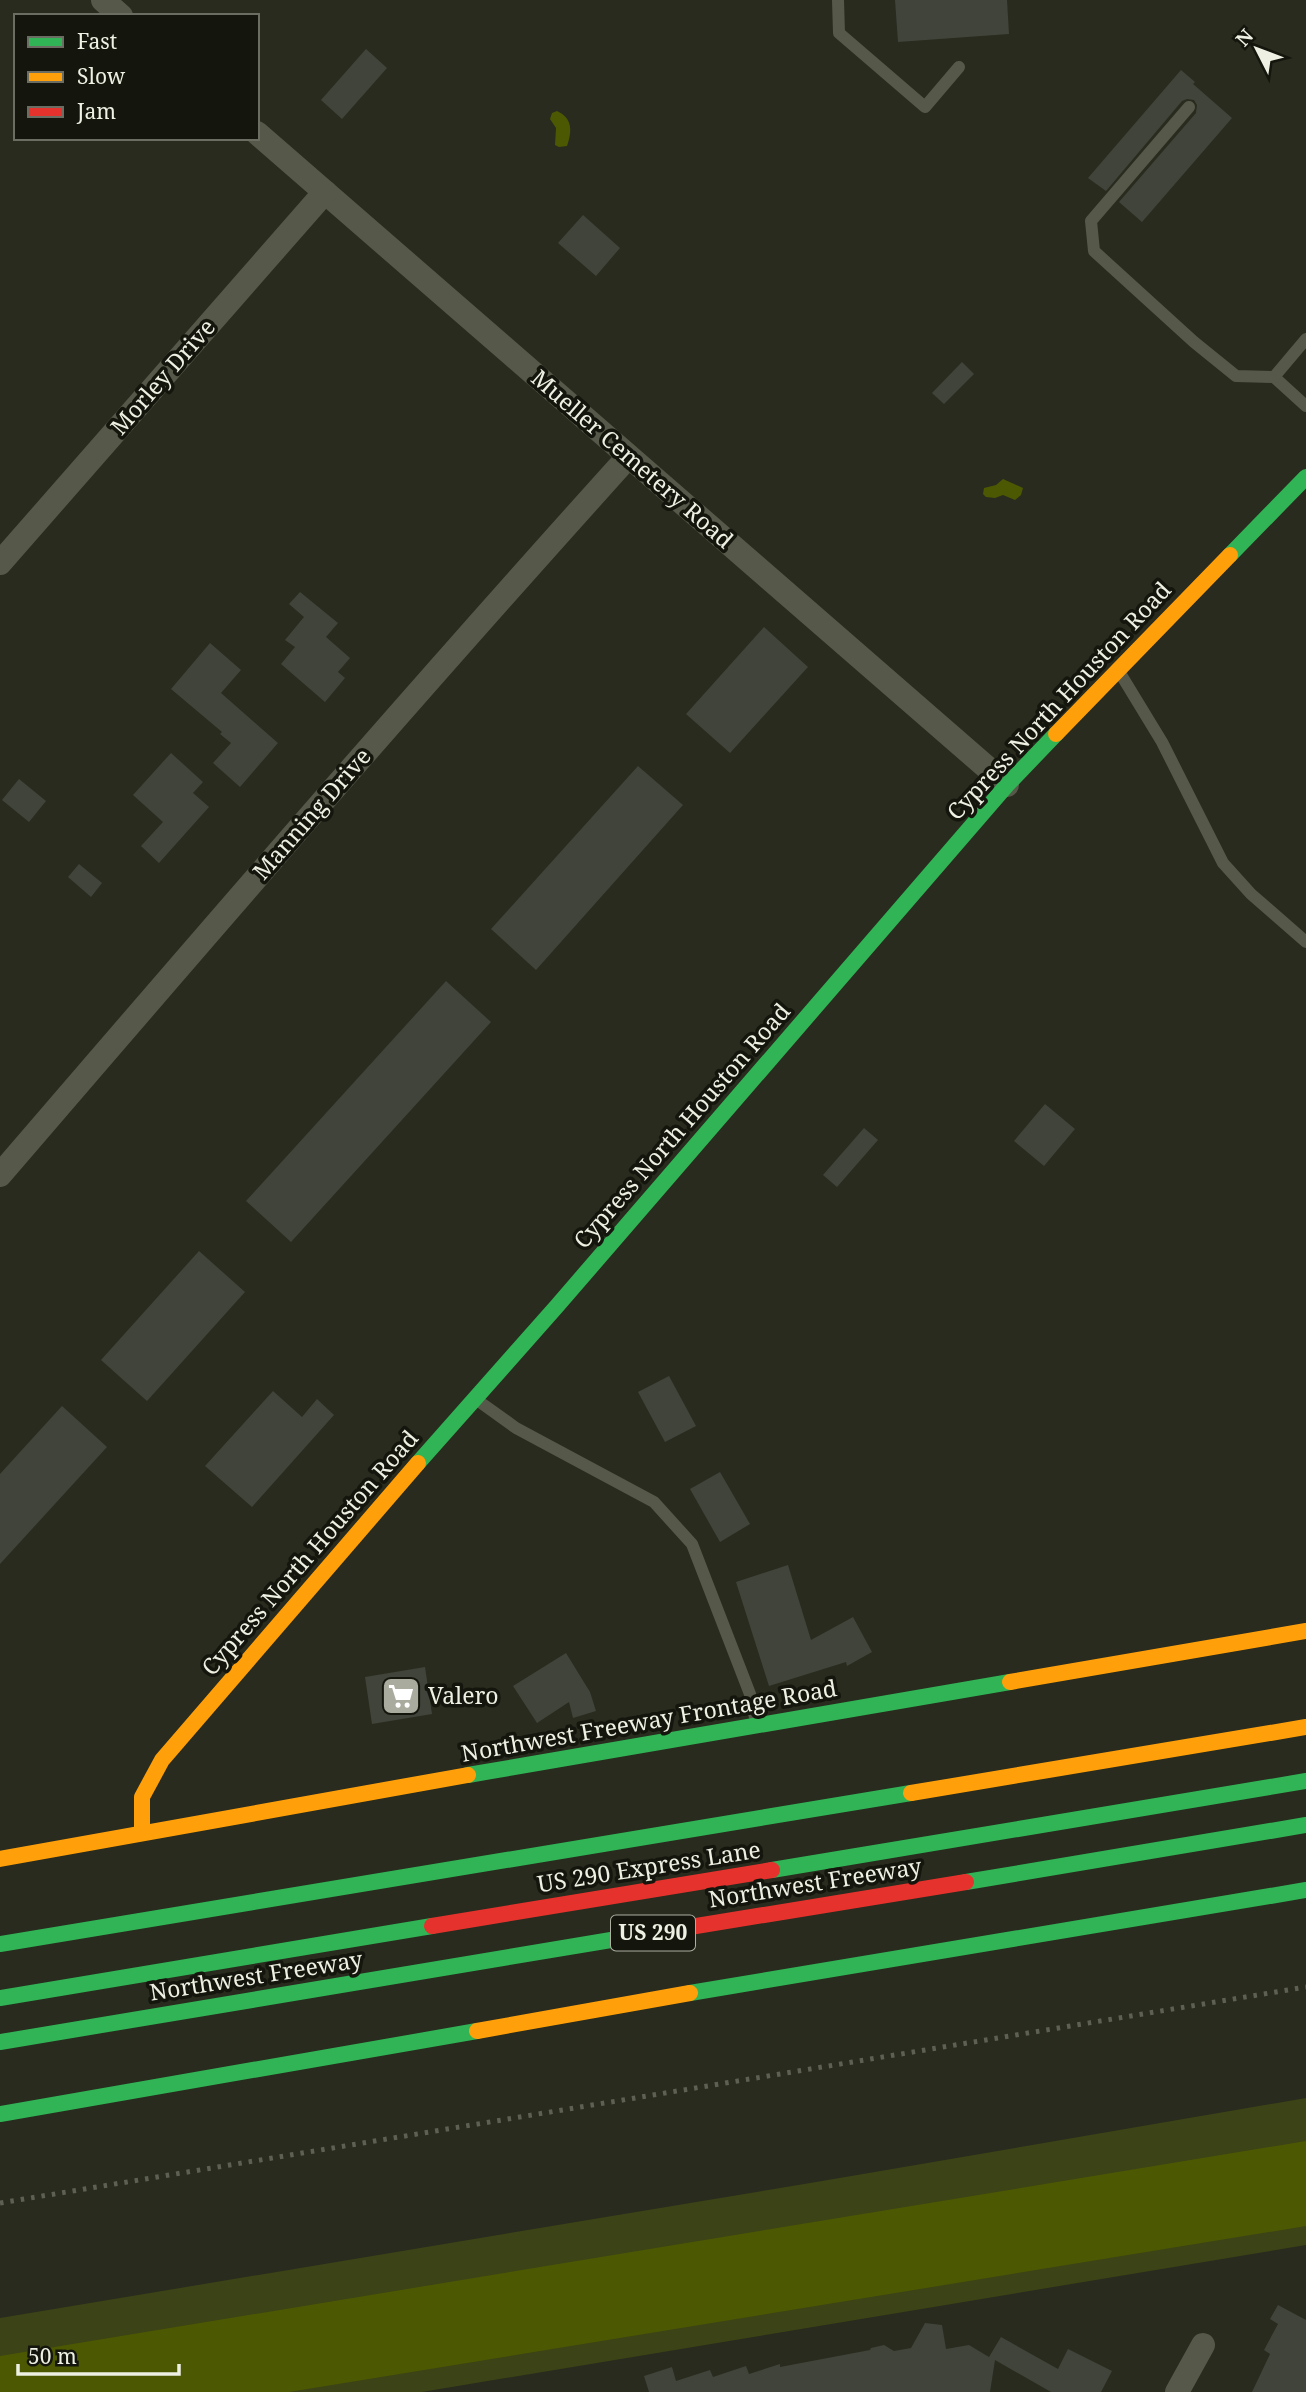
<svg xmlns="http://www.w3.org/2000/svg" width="1306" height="2392" viewBox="0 0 1306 2392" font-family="'Noto Serif',serif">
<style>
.green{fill:#3c4316}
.water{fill:#4d5803}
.building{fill:#41443a}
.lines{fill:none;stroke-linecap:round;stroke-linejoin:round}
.lane{stroke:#565949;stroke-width:12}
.street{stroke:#565949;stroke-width:24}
.fast{stroke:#30b455;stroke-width:16}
.slow{stroke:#ff9f0a;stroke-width:16}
.jam{stroke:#e5322d;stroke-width:16}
.rail{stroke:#5d6052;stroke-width:5;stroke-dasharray:3.5 7;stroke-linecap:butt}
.labels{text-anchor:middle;stroke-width:7;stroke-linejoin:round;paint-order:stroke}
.shield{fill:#14160d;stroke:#acafa2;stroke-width:2}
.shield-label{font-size:21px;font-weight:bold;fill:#edf0e2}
.street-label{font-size:23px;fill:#edf0e2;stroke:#14160d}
.poi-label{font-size:23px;fill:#edf0e2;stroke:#14160d;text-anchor:start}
</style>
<rect width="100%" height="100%" fill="#282b1e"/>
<polygon class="green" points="1306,2098 1306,2245 422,2392 0,2392 0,2318 822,2181"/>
<g class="water">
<path d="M557 111C573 118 572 132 567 146L559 147 555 145 556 128 550 119 552 113Z"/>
<polygon points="1003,479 1023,488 1021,495 1015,500 1003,495 995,498 986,497 983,494 984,488 996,485"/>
<polygon points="1306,2141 1306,2226 289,2392 0,2392 0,2356"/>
</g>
<g class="building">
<polygon points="895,0 1007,0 1009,34 898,42"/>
<polygon points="366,49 387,68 342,119 321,100"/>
<polygon points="1181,70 1195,82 1193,84 1232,118 1142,222 1119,202 1196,113 1197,105 1194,100 1187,99 1182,101 1106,191 1088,178"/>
<polygon points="583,215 620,248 596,276 558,243"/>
<polygon points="962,362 974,374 944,404 932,393"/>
<polygon points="300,592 338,623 326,637 350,658 338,672 345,678 325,702 281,664 295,647 285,640 304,617 289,604"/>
<polygon points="764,627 808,667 730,753 686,714"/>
<polygon points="210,643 241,670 221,693 278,743 240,787 213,763 231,743 220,734 222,732 171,689"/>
<polygon points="171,753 203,782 193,793 209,807 159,863 141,846 163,822 133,795"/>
<polygon points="638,766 683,805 536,970 491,929"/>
<polygon points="19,779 46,801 29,822 2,800"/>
<polygon points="79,864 102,883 91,897 68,877"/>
<polygon points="446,981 491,1022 291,1242 246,1201"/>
<polygon points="1045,1104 1075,1129 1044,1166 1014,1141"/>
<polygon points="864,1128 878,1140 837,1187 823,1175"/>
<polygon points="199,1251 245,1292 147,1401 101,1360"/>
<polygon points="669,1376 696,1426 665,1442 638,1392"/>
<polygon points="273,1391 302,1417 317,1399 334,1415 252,1507 205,1466"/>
<polygon points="62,1406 107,1447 0,1564 0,1474"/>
<polygon points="720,1472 750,1524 720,1542 690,1489"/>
<polygon points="788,1565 811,1640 853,1617 872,1652 847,1666 846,1662 769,1686 736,1582"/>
<polygon points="566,1653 590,1692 596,1711 573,1718 569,1702 537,1723 513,1686"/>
<polygon points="425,1667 432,1714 372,1724 365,1677"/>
<polygon points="1278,2305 1306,2320 1306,2392 1252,2392 1270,2354 1264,2350 1278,2324 1270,2319"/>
<polygon points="925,2323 942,2325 946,2349 969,2345 989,2357 1001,2337 1058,2369 1068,2349 1112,2371 1101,2392 1051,2392 995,2360 990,2392 649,2392 644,2376 672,2367 676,2381 710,2370 713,2377 746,2366 749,2374 780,2364 780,2367 870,2350 871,2348 884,2345 894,2351 911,2348"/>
</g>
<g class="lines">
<g class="lane">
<polyline points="838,0 839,33 925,107 959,67"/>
<polyline points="1189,107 1091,221 1094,251 1194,342 1236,376 1274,377 1306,406"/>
<polyline points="1274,377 1306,339"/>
<polyline points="1120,673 1162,742 1223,863 1251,894 1306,942"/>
<polyline points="477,1400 516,1428 654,1502 692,1544 750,1694 756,1722"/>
</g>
<g class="street">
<polyline points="103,0 121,16"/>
<polyline points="257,133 1007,785"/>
<polyline points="0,563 325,192"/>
<path d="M0 1175C207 934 415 693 628 457"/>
<polyline points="1177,2392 1203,2345"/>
</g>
<g class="fast">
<polyline points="1230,555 1306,477"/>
<polyline points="418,1463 557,1306 1007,785 1056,734"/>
<polyline points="468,1775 1010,1682"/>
<polyline points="772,1870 1306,1781"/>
<polyline points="966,1882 1306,1825"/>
<polyline points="0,1944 911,1793"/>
<polyline points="690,1993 1306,1890"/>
<polyline points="0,1998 432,1926"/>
<polyline points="0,2042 629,1937"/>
<polyline points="0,2114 477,2031"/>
</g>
<g class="slow">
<polyline points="1056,734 1230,555"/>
<polyline points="1010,1682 1306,1631"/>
<polyline points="911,1793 1306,1727"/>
<polyline points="142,1833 142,1797 162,1760 418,1463"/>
<polyline points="0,1859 468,1775"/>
<polyline points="477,2031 690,1993"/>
</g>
<g class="jam">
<polyline points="432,1926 772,1870"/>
<polyline points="629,1937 966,1882"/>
</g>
<polyline class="rail" points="0,2203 1306,1987"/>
</g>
<defs>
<g id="supermarket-square" transform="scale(2.0125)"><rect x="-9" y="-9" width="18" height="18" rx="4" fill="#a8ab9d" stroke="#14160d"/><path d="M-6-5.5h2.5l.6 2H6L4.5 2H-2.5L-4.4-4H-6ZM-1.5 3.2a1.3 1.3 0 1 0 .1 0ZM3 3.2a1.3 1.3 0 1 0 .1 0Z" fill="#fff"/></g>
</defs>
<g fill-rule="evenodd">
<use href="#supermarket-square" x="401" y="1696"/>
</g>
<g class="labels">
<rect class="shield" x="611" y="1915.5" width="84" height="35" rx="5"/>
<g class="shield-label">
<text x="653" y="1940">US 290</text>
</g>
<g class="street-label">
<text transform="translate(163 377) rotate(-49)" y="8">Morley Drive</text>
<text transform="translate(632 459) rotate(41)" y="8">Mueller Cemetery Road</text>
<text transform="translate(1059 701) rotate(-47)" y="8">Cypress North Houston Road</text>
<text transform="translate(312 814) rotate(-49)" y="8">Manning Drive</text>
<text transform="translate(682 1126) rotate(-49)" y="8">Cypress North Houston Road</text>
<text transform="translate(310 1553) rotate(-49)" y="8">Cypress North Houston Road</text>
<text transform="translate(649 1721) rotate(-10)" y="8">Northwest Freeway Frontage Road</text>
<text transform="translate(649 1867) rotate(-9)" y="8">US 290 Express Lane</text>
<text transform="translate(815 1883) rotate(-9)" y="8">Northwest Freeway</text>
<text transform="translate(256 1976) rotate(-9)" y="8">Northwest Freeway</text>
</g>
<g class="poi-label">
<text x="428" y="1704">Valero</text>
</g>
</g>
<rect x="14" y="14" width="245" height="126" fill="#14160d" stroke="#6b6d62" stroke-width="2"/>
<rect x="28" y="37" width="35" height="10" fill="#30b455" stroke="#6b6d62" stroke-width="2"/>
<text x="77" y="49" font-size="21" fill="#edf0e2">Fast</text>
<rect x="28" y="72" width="35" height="10" fill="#ff9f0a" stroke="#6b6d62" stroke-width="2"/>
<text x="77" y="84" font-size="21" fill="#edf0e2">Slow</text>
<rect x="28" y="107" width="35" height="10" fill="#e5322d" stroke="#6b6d62" stroke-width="2"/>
<text x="77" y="119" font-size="21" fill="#edf0e2">Jam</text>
<g transform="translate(1257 49) rotate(312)" stroke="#14160d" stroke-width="5" paint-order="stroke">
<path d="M0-5L12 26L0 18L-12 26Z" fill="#edf0e2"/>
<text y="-10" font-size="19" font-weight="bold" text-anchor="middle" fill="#edf0e2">N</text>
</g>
<path d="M18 2364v10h161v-10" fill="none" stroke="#edf0e2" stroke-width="3.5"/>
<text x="28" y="2364" font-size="21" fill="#edf0e2" stroke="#14160d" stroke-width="5" paint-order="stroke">50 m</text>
</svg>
